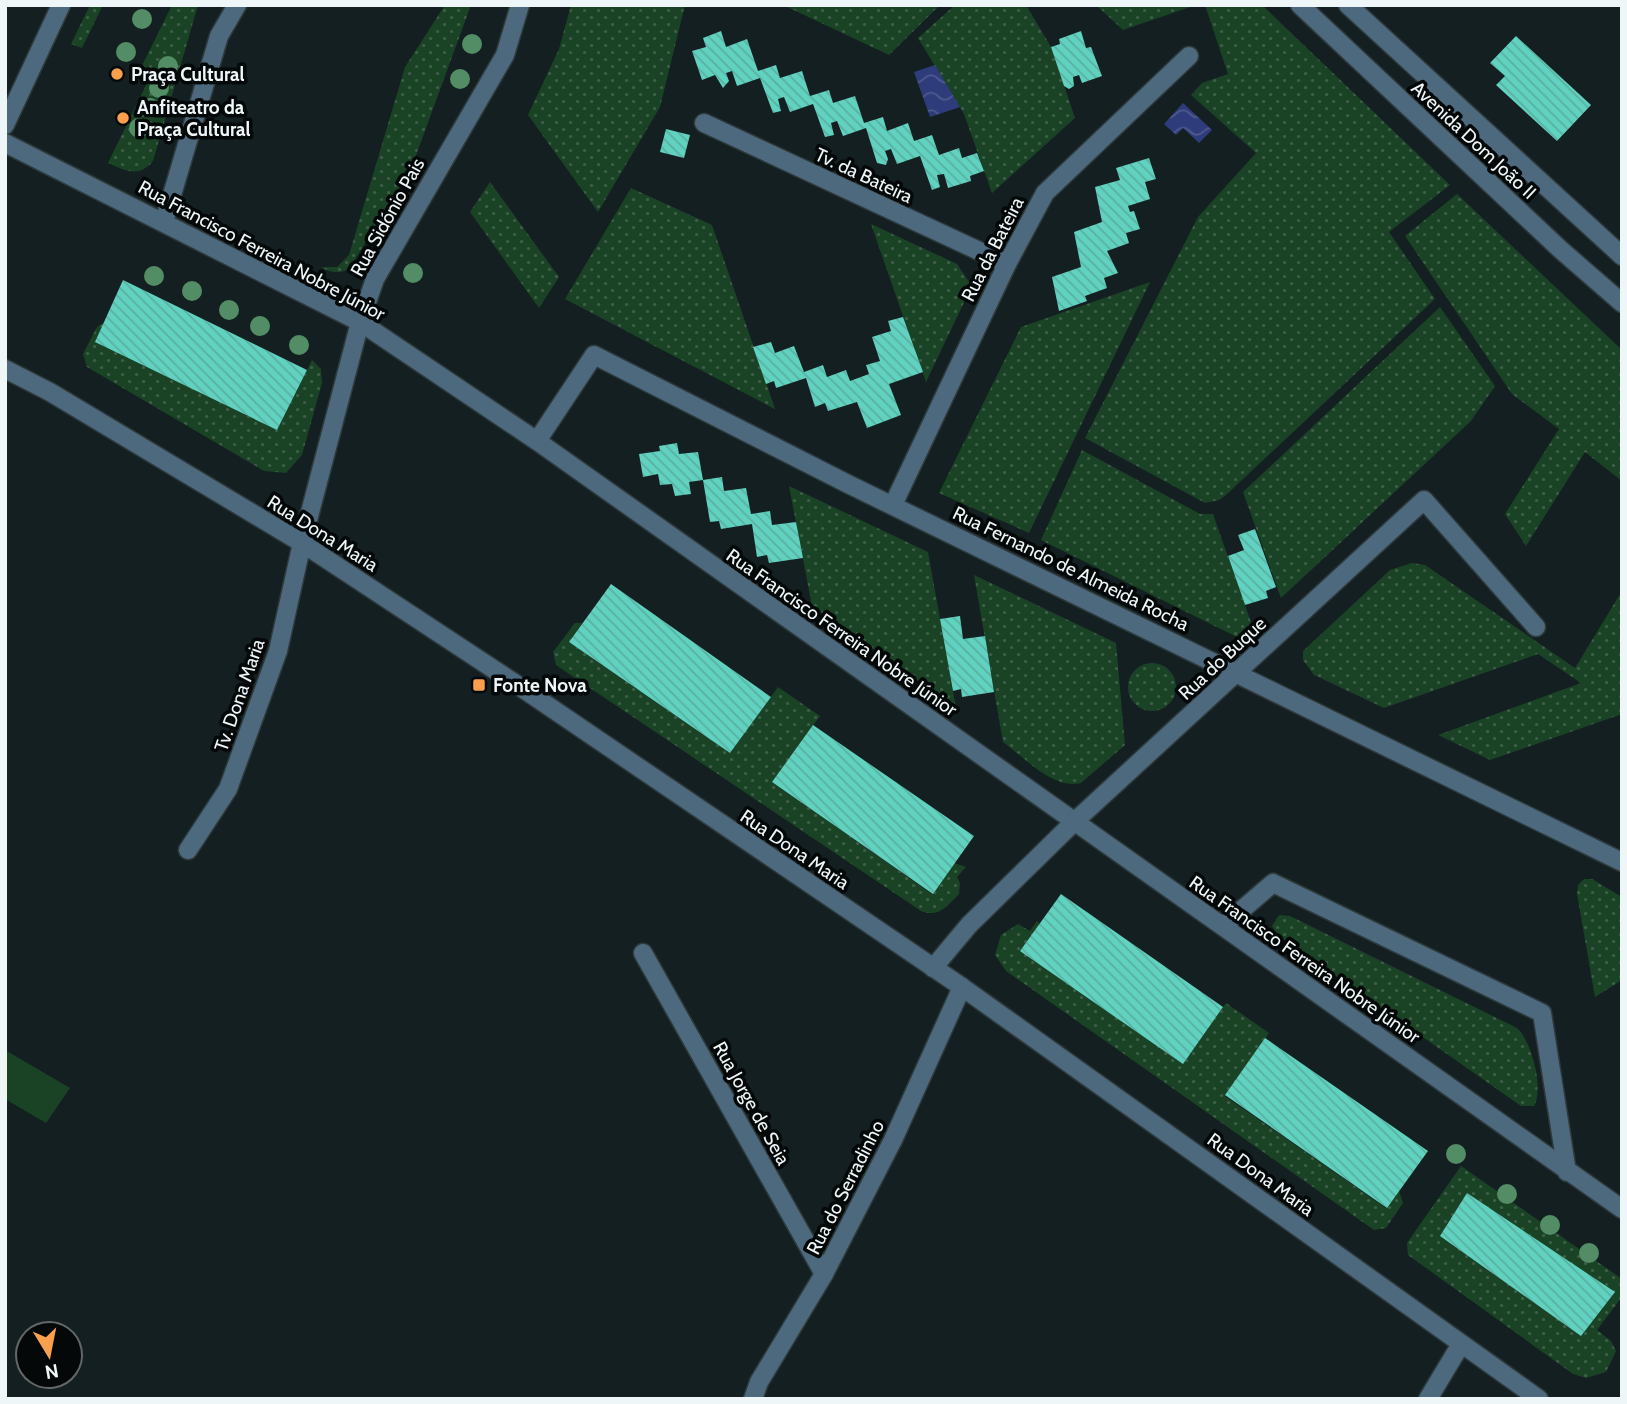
<svg xmlns="http://www.w3.org/2000/svg" width="1627" height="1404" viewBox="0 0 1627 1404" font-family="Cabin,sans-serif">
<style>
.green{fill:url(#green-dots)}
.pitch{fill:#1a4326}
.water{fill:url(#water-waves)}
.building{fill:url(#building-back-hatch)}
.lines{fill:none;stroke-linecap:round;stroke-linejoin:round}
.minor-casing{stroke:#2e393b;stroke-width:21}
.minor{stroke:#4c697e;stroke-width:18}
.tree{fill:#538d66}
.poi-dot{fill:#fa9f4e;stroke:#050809;stroke-width:2.5}
.labels{text-anchor:middle;stroke-width:7;stroke-linejoin:round;paint-order:stroke}
.poi-label{font-size:19px;font-weight:bold;fill:#eff6f7;stroke:#050809;text-anchor:start}
.street-label{font-size:19px;fill:#eff6f7;stroke:#050809}
</style>
<defs>
<pattern id="green-dots" width="8" height="8" patternUnits="userSpaceOnUse" patternTransform="scale(1.75)"><rect width="8" height="8" fill="#1a4326"/><path d="M2 2h.1M6 6h.1" fill="none" stroke="#3c5f46" stroke-width="1.8" stroke-linecap="round"/></pattern>
<pattern id="water-waves" width="16" height="10" patternUnits="userSpaceOnUse" patternTransform="scale(1.75)"><rect width="16" height="10" fill="#2f3c7b"/><path d="M0 5q4-4 8 0t8 0" fill="none" stroke="#4d598e"/></pattern>
<pattern id="building-back-hatch" width="6" height="6" patternUnits="userSpaceOnUse" patternTransform="scale(1.75)"><rect width="6" height="6" fill="#60d2bf"/><path d="M-1 5l2 2M0 0l6 6M5-1l2 2" fill="none" stroke="#5ab0a2"/></pattern>
</defs>
<rect width="100%" height="100%" fill="#141f21"/>
<g class="green">
<polygon points="90,5 103,5 82,48 71,44"/>
<path d="M172 5H198L153 161C139 178 126 171 108 163L149 79 138 74Z"/>
<path d="M445 5H471L411 169 349 269C338 274 331 273 321 267H337L349 255 405 67Z"/>
<polygon points="571,5 685,5 660,107 598,212 528,115 559,49"/>
<polygon points="783,5 940,5 889,55"/>
<polygon points="955,5 1026,5 1051,47 1075,118 992,193 964,114 918,38"/>
<polygon points="1096,5 1196,5 1123,30"/>
<polygon points="1205,5 1262,5 1450,185 1389,232 1435,299 1226,495 1219,500 1205,503 1085,438 1198,217 1256,153 1191,95 1202,83 1228,74"/>
<polygon points="490,182 559,277 539,308 470,212"/>
<polygon points="631,188 712,225 775,409 565,299"/>
<polygon points="1457,194 1622,350 1622,481 1585,452 1526,546 1505,514 1559,429 1512,394 1405,236"/>
<polygon points="871,224 957,264 969,282 968,294 926,382"/>
<polygon points="1150,282 1029,533 939,493 1021,327"/>
<polygon points="1440,307 1495,386 1471,421 1281,598 1243,492"/>
<polygon points="104,323 96,342 277,430 312,360 321,369 322,383 302,455 286,473 264,471 87,367 83,354 97,327"/>
<polygon points="1082,450 1200,514 1213,514 1253,628 1241,639 1041,540"/>
<polygon points="789,486 928,552 956,708 812,606"/>
<polygon points="1412,563 1425,565 1575,668 1622,591 1622,714 1490,760 1438,735 1581,683 1538,654 1384,708 1314,675 1303,660 1303,651 1390,570"/>
<path d="M974 575 1116 643 1125 745 1081 783C1053 790 1024 757 1003 742Z"/>
<path d="M575 623H582L569 642 730 753 778 687 820 716 772 782 932 894 954 863 966 867 957 877 960 883 959 894C947 906 939 918 921 911L556 665 553 652Z"/>
<circle cx="1152" cy="687" r="24"/>
<polygon points="1584,879 1592,879 1622,897 1622,980 1595,997 1577,894 1578,885"/>
<path d="M1279 915 1290 916 1517 1028C1532 1042 1544 1089 1534 1106H1521L1276 934 1272 926Z"/>
<polygon points="1037,921 1183,1063 1226,1003 1269,1033 1225,1096 1386,1208 1399,1191 1403,1203 1386,1228 1374,1230 1006,971 995,955 1001,935 1018,924 1030,931"/>
<polygon points="1461,1166 1622,1279 1622,1297 1597,1330 1611,1341 1616,1351 1606,1372 1586,1378 1573,1374 1408,1255 1407,1243"/>
</g>
<polygon class="pitch" points="5,1050 70,1088 46,1123 5,1099"/>
<g class="water">
<polygon points="935,65 960,107 930,117 914,72"/>
<polygon points="1183,103 1212,130 1199,143 1183,128 1176,135 1164,124"/>
</g>
<g class="building">
<polygon points="721,31 726,47 747,39 758,71 776,65 780,78 802,71 810,96 829,90 833,103 855,96 864,123 883,117 887,131 908,123 914,141 932,135 939,155 959,148 962,158 977,153 984,171 970,176 971,181 948,188 944,174 937,175 940,187 932,190 920,156 897,164 891,149 885,151 888,159 886,165 877,163 866,128 843,136 837,121 831,123 834,135 825,137 813,104 790,112 784,97 778,99 781,111 773,113 760,78 737,86 732,71 726,73 729,81 723,88 715,75 702,80 692,51 706,47 703,38"/>
<polygon points="1081,31 1086,48 1091,47 1102,76 1082,83 1079,75 1073,77 1074,86 1069,89 1064,86 1051,47 1060,44 1059,39"/>
<polygon points="1516,36 1591,105 1557,141 1496,85 1505,76 1490,63"/>
<polygon points="666,129 690,135 684,158 660,152"/>
<polygon points="1149,158 1156,179 1145,182 1150,199 1128,206 1130,212 1134,211 1140,229 1126,233 1129,243 1107,251 1118,273 1104,278 1107,288 1085,296 1087,301 1059,311 1052,277 1081,267 1074,232 1102,222 1095,187 1120,180 1116,168"/>
<polygon points="123,280 307,370 277,430 95,342"/>
<polygon points="903,317 923,372 889,384 901,415 867,428 857,402 828,411 825,403 815,407 806,378 776,388 774,381 766,384 753,347 771,342 775,353 794,346 804,372 823,365 827,377 846,370 850,381 869,374 866,365 880,361 872,337 891,331 888,321"/>
<polygon points="677,443 679,454 698,452 703,480 689,482 691,494 675,496 672,484 660,485 658,474 643,477 639,454 660,451 659,446"/>
<polygon points="722,477 724,491 746,488 751,514 770,511 772,525 796,522 803,558 769,563 767,555 757,557 752,524 721,529 719,521 710,522 703,480"/>
<polygon points="1255,529 1276,587 1266,591 1268,598 1245,605 1228,556 1244,550 1238,535"/>
<polygon points="611,584 771,697 730,753 569,642"/>
<polygon points="960,616 963,639 985,636 994,692 962,697 961,689 953,691 940,619"/>
<polygon points="813,725 974,836 933,894 772,782"/>
<polygon points="1061,894 1223,1007 1183,1064 1020,951"/>
<polygon points="1265,1038 1428,1151 1387,1208 1225,1095"/>
<polygon points="1467,1193 1615,1292 1581,1336 1440,1236"/>
</g>
<g class="lines">
<g class="minor-casing">
<g id="minor">
<polyline points="1300,5 1561,250 1622,303"/>
<polyline points="1348,5 1622,256"/>
<polyline points="704,123 1007,264"/>
<polyline points="5,125 61,5"/>
<polyline points="5,143 360,322 537,441 1622,1209"/>
<polyline points="164,222 219,36 237,5"/>
<polyline points="5,369 50,392 302,543 516,684 962,987 1539,1399"/>
<polyline points="537,441 594,355 848,484 1622,862"/>
<polyline points="893,505 1007,264 1045,193 1189,56"/>
<polyline points="188,850 228,789 278,651 302,543 360,322 375,279 505,55 520,5"/>
<polyline points="1223,926 1273,883 1542,1013 1567,1172"/>
<polyline points="643,953 824,1274"/>
<polyline points="933,968 969,925 1074,822 1424,500 1536,627"/>
<polyline points="753,1399 759,1382 824,1274 893,1140 962,987"/>
<polyline points="1428,1399 1461,1344"/>
</g>
</g>
<use href="#minor" class="minor"/>
</g>
<g class="tree">
<circle cx="142" cy="19" r="10"/>
<circle cx="472" cy="44" r="10"/>
<circle cx="126" cy="52" r="10"/>
<circle cx="168" cy="66" r="10"/>
<circle cx="460" cy="79" r="10"/>
<circle cx="159" cy="88" r="10"/>
<circle cx="150" cy="108" r="10"/>
<circle cx="139" cy="128" r="10"/>
<circle cx="413" cy="273" r="10"/>
<circle cx="154" cy="276" r="10"/>
<circle cx="192" cy="291" r="10"/>
<circle cx="229" cy="310" r="10"/>
<circle cx="260" cy="326" r="10"/>
<circle cx="299" cy="345" r="10"/>
<circle cx="1456" cy="1154" r="10"/>
<circle cx="1507" cy="1194" r="10"/>
<circle cx="1550" cy="1225" r="10"/>
<circle cx="1589" cy="1253" r="10"/>
</g>
<g class="poi-dot">
<circle cx="117" cy="74" r="7"/>
<circle cx="123" cy="118" r="7"/>
<rect x="472" y="678" width="14" height="14" rx="3.5"/>
</g>
<g class="labels">
<g class="poi-label">
<text x="131" y="81">Praça Cultural</text>
<text x="137" y="114">Anfiteatro da<tspan x="137" dy="22">Praça Cultural</tspan></text>
<text x="493" y="692">Fonte Nova</text>
</g>
<g class="street-label">
<text transform="translate(1474 140) rotate(43)" y="7">Avenida Dom João II</text>
<text transform="translate(864 175) rotate(25)" y="7">Tv. da Bateira</text>
<text transform="translate(387 217) rotate(-61)" y="7">Rua Sidónio Pais</text>
<text transform="translate(992 249) rotate(-63)" y="7">Rua da Bateira</text>
<text transform="translate(262 250) rotate(28)" y="7">Rua Francisco Ferreira Nobre Júnior</text>
<text transform="translate(323 533) rotate(32)" y="7">Rua Dona Maria</text>
<text transform="translate(1071 568) rotate(26)" y="7">Rua Fernando de Almeida Rocha</text>
<text transform="translate(842 632) rotate(35)" y="7">Rua Francisco Ferreira Nobre Júnior</text>
<text transform="translate(1222 658) rotate(-43)" y="7">Rua do Buque</text>
<text transform="translate(239 695) rotate(-71)" y="7">Tv. Dona Maria</text>
<text transform="translate(795 849) rotate(34)" y="7">Rua Dona Maria</text>
<text transform="translate(1305 959) rotate(35)" y="7">Rua Francisco Ferreira Nobre Júnior</text>
<text transform="translate(752 1103) rotate(61)" y="7">Rua Jorge de Seia</text>
<text transform="translate(1261 1174) rotate(36)" y="7">Rua Dona Maria</text>
<text transform="translate(845 1187) rotate(-63)" y="7">Rua do Serradinho</text>
</g>
</g>
<rect width="1627" height="1404" fill="none" stroke="#eff6f7" stroke-width="14"/>
<g transform="translate(49 1355) rotate(170)"><circle r="33" fill="#050809" stroke="#636768" stroke-width="2"/>
<path d="M0-5L12 26L0 18L-12 26Z" fill="#fa9f4e"/>
<text y="-10" font-size="19" font-weight="bold" text-anchor="middle" fill="#eff6f7">N</text>
</g>
</svg>
